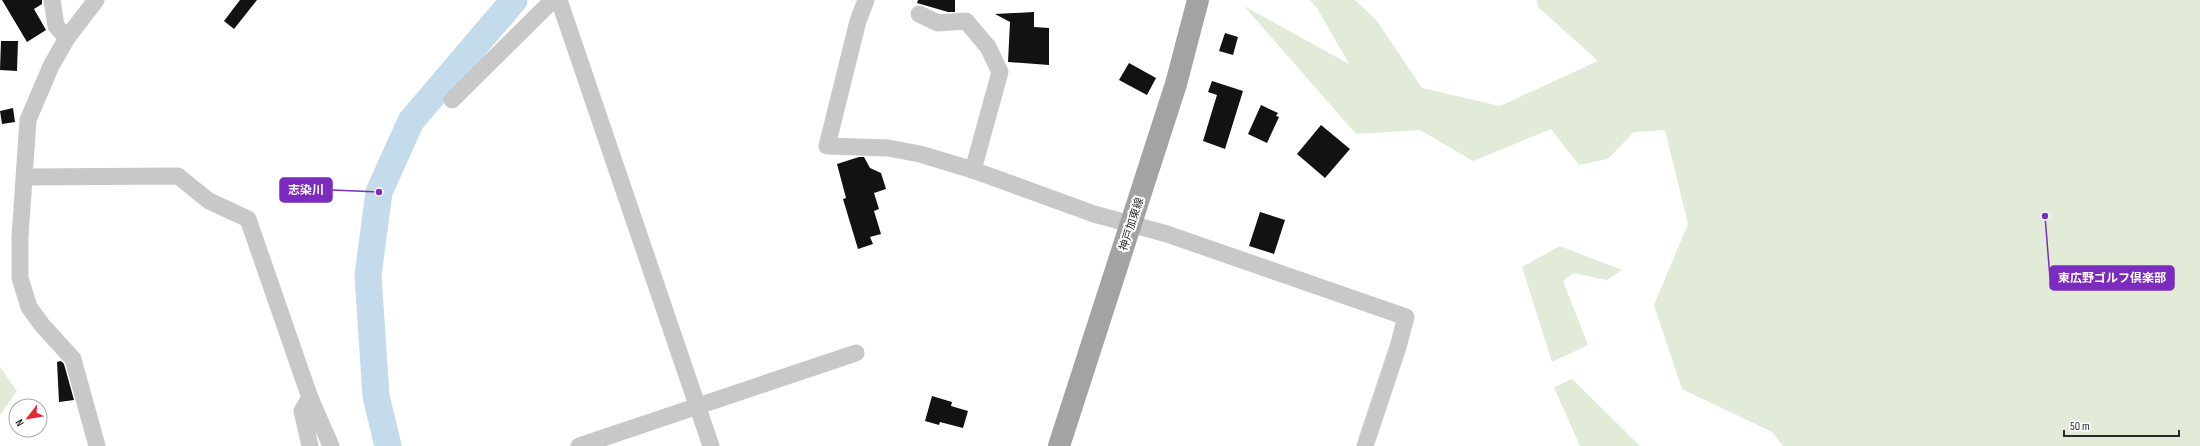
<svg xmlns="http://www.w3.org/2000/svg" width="2200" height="446" viewBox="0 0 2200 446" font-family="'Sofia Sans Condensed','Noto Sans JP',sans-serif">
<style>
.green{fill:#e2ead8}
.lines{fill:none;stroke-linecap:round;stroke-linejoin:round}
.river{stroke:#c3dbeb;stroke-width:27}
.building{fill:#121212}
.minor{stroke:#c8c8c8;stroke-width:17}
.primary{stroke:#a3a3a3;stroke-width:22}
.labels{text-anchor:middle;stroke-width:4;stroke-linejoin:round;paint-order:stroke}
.street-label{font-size:11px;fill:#2b2b2b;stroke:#fff}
.leader{fill:none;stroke:#7b2cbf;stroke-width:1.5}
.callout-dot{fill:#7b2cbf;stroke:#fff;stroke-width:1.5}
.callout{fill:#7b2cbf;stroke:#7b2cbf;stroke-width:1.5}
.callout-label{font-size:12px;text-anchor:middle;font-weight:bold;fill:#fff}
</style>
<rect width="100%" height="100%" fill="#fff"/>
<g class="green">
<polygon points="1310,0 1355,0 1377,21 1422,88 1500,106 1598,61 1538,7 1537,0 2200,0 2200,446 1783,446 1772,432 1682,389 1654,305 1688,224 1665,130 1634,132 1608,159 1579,165 1551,129 1473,161 1420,130 1356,134 1244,6 1349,64 1317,8"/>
<polygon points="1560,246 1622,270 1607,280 1573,273 1563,281 1588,345 1552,362 1522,267"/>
<polygon points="0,367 17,391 0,415"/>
<polygon points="1572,379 1640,446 1580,446 1554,387"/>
</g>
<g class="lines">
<polyline class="river" points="388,446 376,396 368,275 379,192 411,121 514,0"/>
</g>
<g class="building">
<polygon points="2,0 42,0 42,4 34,9 46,30 27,42"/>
<polygon points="240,0 257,0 234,29 224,21"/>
<polygon points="918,0 955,0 955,12 948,12 917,3"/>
<polygon points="1034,12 1034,27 1049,28 1049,65 1008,62 1010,22 995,14"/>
<polygon points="1225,33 1238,37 1233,55 1219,51"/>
<polygon points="1,41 18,41 17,71 0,70"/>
<polygon points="1129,63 1156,78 1147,95 1119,80"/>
<polygon points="1212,81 1243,91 1225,149 1203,141 1217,95 1208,92"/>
<polygon points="1261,105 1278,113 1276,116 1279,117 1267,143 1248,134"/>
<polygon points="13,108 15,122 2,124 0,111"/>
<polygon points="1321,125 1350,149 1325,178 1297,154"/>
<polygon points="859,157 864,157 870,168 881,173 886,189 874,193 879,209 874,211 881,234 870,237 873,244 858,249 843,199 846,198 837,164"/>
<polygon points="1260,212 1285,220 1274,254 1249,246"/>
<polygon points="61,361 64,364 74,400 59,402 57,362"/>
<polygon points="932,396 952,402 951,406 968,411 963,428 940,422 939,425 925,421"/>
</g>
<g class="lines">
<g class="minor">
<polyline points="52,0 56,26 67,38"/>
<polyline points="96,0 67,38 51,66 28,120 20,237 20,278 29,307 42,325 73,359 97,446"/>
<polyline points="559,0 711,446"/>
<polyline points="866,0 858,21 827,146 888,148 920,154 973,170 1094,214 1167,234 1406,317 1398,347 1365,446"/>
<polyline points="919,14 938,23 966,21 988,47 1000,72 973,170"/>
<polyline points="452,100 553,0"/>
<polyline points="25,177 178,176 209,201 248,219 310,398 331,446"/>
<polyline points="310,446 302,411 310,398"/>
<polyline points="579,446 856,353"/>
</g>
<polyline class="primary" points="1059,446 1176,84 1198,0"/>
</g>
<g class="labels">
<g class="street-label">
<text transform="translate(1131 224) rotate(-72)" y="4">神戸加東線</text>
</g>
</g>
<path class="leader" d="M379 192L332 190M2045 216L2050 278"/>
<g class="callout-dot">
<circle cx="379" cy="192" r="4"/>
<circle cx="2045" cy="216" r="4"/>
</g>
<g class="callout">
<rect x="280" y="178" width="52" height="24" rx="4"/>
<rect x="2050" y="266" width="124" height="24" rx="4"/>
</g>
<g class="callout-label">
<text x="306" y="194">志染川</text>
<text x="2112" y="282">東広野ゴルフ倶楽部</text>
</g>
<g transform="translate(28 418) rotate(239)"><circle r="19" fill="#ffffff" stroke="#aaaaaa"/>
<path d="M0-3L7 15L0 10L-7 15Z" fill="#ea2533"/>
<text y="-6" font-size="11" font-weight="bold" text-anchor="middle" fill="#2b2b2b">N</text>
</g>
<path d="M2064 430v6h115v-6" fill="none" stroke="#2b2b2b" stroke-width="2"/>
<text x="2070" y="430" font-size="12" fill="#2b2b2b" stroke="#ffffff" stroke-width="3" paint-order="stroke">50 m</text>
</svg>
